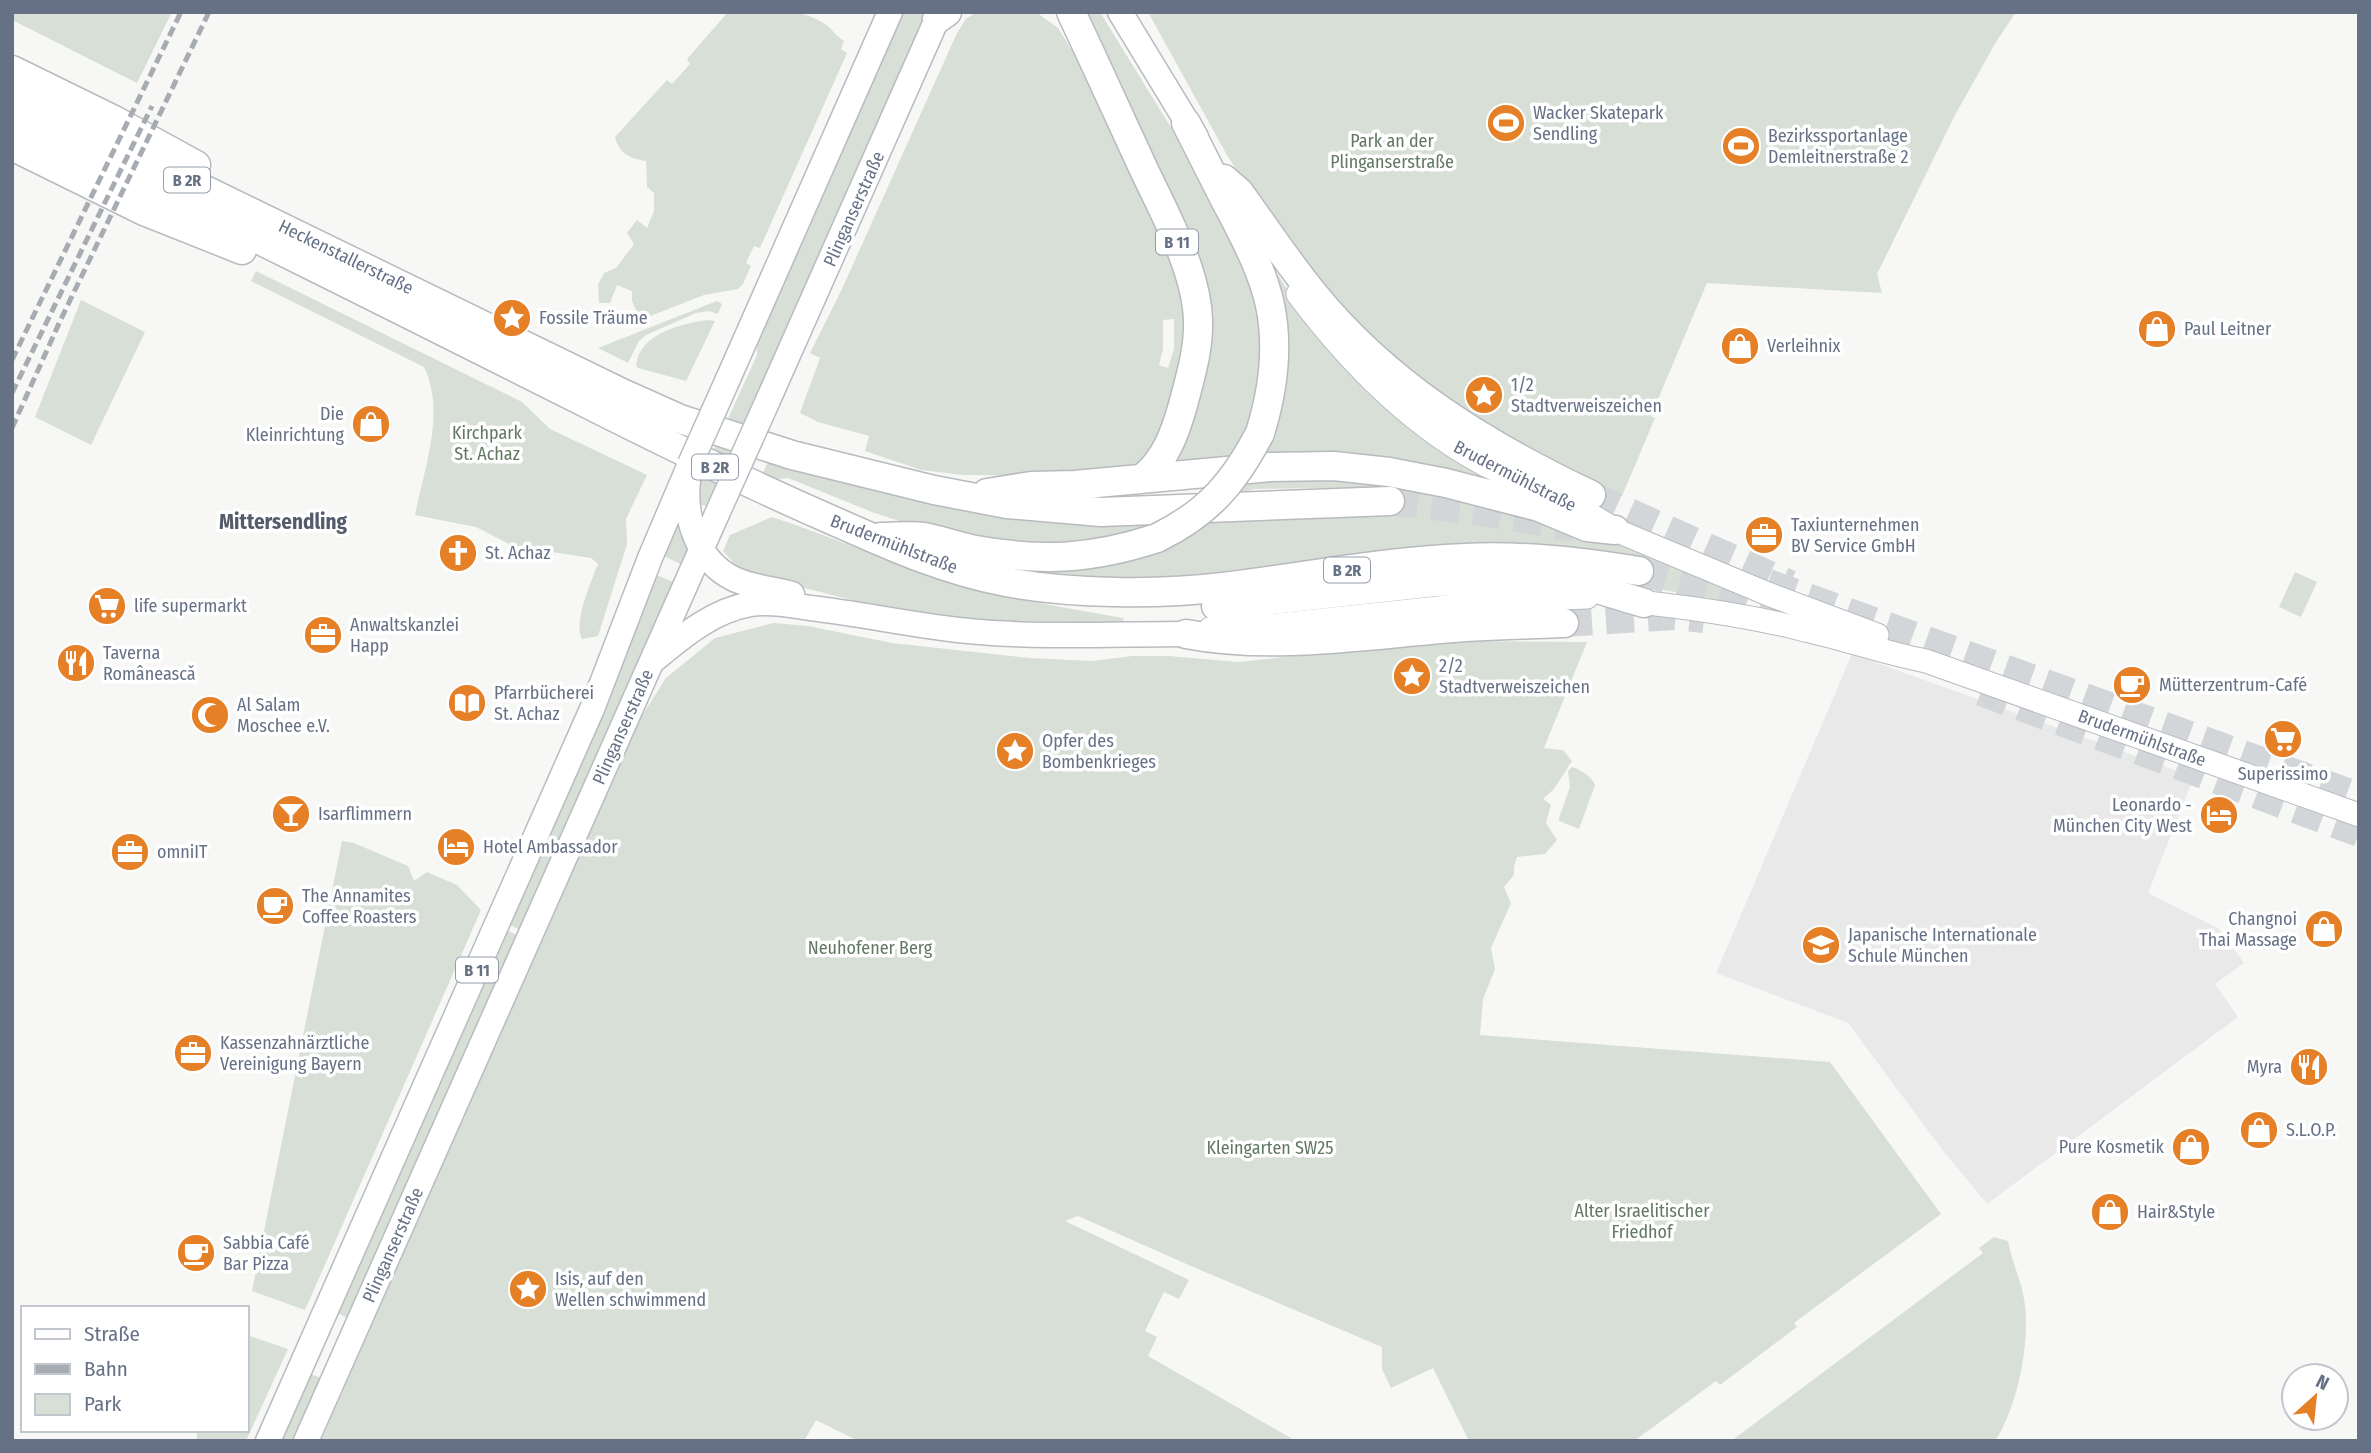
<svg xmlns="http://www.w3.org/2000/svg" width="2371" height="1453" viewBox="0 0 2371 1453" font-family="'Fira Sans Condensed',sans-serif">
<style>
.built{fill:#e8e9e8}
.green{fill:#d7dfd6;fill-rule:evenodd}
.lines{fill:none;stroke-linecap:round;stroke-linejoin:round}
.highway-tunnel{stroke:#d3d6d9;stroke-width:28;stroke-dasharray:28 14;stroke-linecap:butt}
.secondary-casing{stroke:#b7bac1;stroke-width:25}
.primary-casing{stroke:#b8bbc0;stroke-width:27}
.highway-casing{stroke:#b8babe;stroke-width:31}
.secondary{stroke:#fff;stroke-width:23}
.primary{stroke:#fff;stroke-width:24}
.highway{stroke:#fff;stroke-width:28}
.rail{stroke:#a7abb2;stroke-width:5;stroke-dasharray:10 5;stroke-linecap:butt}
.primary-bridge-casing{stroke:#b8bbc0;stroke-width:27;stroke-linecap:butt}
.highway-bridge-casing{stroke:#b8babe;stroke-width:31;stroke-linecap:butt}
.primary-bridge{stroke:#fff;stroke-width:24}
.highway-bridge{stroke:#fff;stroke-width:28}
.labels{text-anchor:middle;stroke-width:7;stroke-linejoin:round;paint-order:stroke}
.shield{fill:#fff;stroke:#949caa;stroke-width:2}
.shield-label{font-size:16px;font-weight:bold;fill:#667186}
.poi-label{font-size:18px;fill:#667186;stroke:#fff;text-anchor:start}
.park-label{font-size:18px;fill:#617862;stroke:#fff}
.street-label{font-size:18px;fill:#667186;stroke:#fff}
.quarter-label{font-size:21px;font-weight:bold;fill:#545c6b;stroke:#fff}
</style>
<rect width="100%" height="100%" fill="#f7f8f5"/>
<polygon class="built" points="1852,654 2194,777 2148,893 2219,929 2244,963 2215,984 2238,1017 1987,1204 1941,1148 1848,1023 1716,973"/>
<g class="green">
<polygon points="12,12 172,12 137,83 12,20"/>
<path d="M728 12C759 12 797 6 824 23 831 28 836 36 844 41L841 49 847 53 760 248 754 246 746 263 751 266 743 284 738 289 704 295 640 320 632 301V291L617 285 610 303H599L598 285 604 273 616 268 634 244 627 233 637 220 647 228 654 211V193L647 187 646 161C630 158 619 154 615 137L667 80 672 84 690 64 687 59Z"/>
<polygon points="898,12 930,12 710,504 705,506 699,504 693,496 757,355 756,336"/>
<path d="M977 12H1036L1058 28 1076 57 1108 128 1163 237 1187 304 1186 364 1148 464 1059 476 963 475 921 470 865 451 869 436 818 422 800 413 820 358 810 353 842 289 957 33 966 19ZM1174 319V349L1168 368 1159 365 1163 349V320Z"/>
<polygon points="1079,12 1100,12 1213,196 1258,297 1263,391 1247,429 1229,459 1173,463 1206,347"/>
<polygon points="1148,12 2016,12 1996,42 1955,115 1877,274 1882,293 1707,283 1651,416 1655,418 1622,496 1599,486 1603,499 1608,505 1599,509 1375,346 1280,235 1228,157"/>
<polygon points="1260,246 1290,294 1520,490 1261,458"/>
<path d="M256 271 522 402 550 429 647 475 626 519 627 544 598 636 582 639C573 622 591 582 598 564L591 558 513 546 476 527 415 515C424 469 446 412 424 367L251 281Z"/>
<polygon points="81,300 145,332 91,445 35,417"/>
<polygon points="717,301 722,304 718,314 709,311 696,313 646,335 639,341 628,363 598,348"/>
<path d="M707 320 715 321 686 381 638 368 636 365C640 333 681 324 707 320Z"/>
<polygon points="769,460 1170,516 1146,531 1056,548 938,534 872,512 788,478 772,480 762,475"/>
<path d="M1250 474 1393 484 1587 533 1750 593 1735 594 1730 602 1636 585 1641 560 1105 582 993 565C1072 565 1154 575 1215 516L1392 511 1393 487 1254 489 1232 496Z"/>
<polygon points="677,514 689,553 684,566 660,554"/>
<path d="M772 517C828 535 882 560 939 578 999 597 1061 607 1123 618L1124 623 959 620 895 611 785 583 738 568 723 551 730 535Z"/>
<polygon points="2295,572 2317,582 2301,617 2279,607"/>
<polygon points="652,573 676,583 522,931 506,923"/>
<polygon points="774,623 808,626 892,643 1029,658 1092,661 1132,656 1169,656 1238,662 1436,641 1587,642 1544,748 1563,750 1572,761 1554,789 1543,799 1551,805 1546,823 1557,840 1545,854 1517,857 1514,867 1514,875 1504,887 1511,903 1491,948 1495,969 1483,999 1480,1035 1830,1062 1941,1214 1794,1323 1797,1327 1720,1385 1716,1381 1634,1441 1469,1441 1433,1368 1391,1388 1382,1369 1382,1347 1191,1266 1078,1216 1065,1221 1189,1280 1179,1299 1164,1292 1145,1331 1157,1337 1148,1356 1296,1441 858,1441 816,1420 804,1441 321,1441 636,725 666,678 715,638"/>
<path d="M1572 767C1580 769 1592 777 1595 785L1579 829 1559 821V818L1570 787 1568 771Z"/>
<polygon points="342,841 354,843 408,866 414,881 427,872 457,885 481,910 305,1310 252,1291"/>
<polygon points="503,929 520,936 350,1319 333,1311"/>
<path d="M1994 1237 2008 1241C2011 1260 2021 1279 2024 1299 2031 1340 2018 1406 1995 1441H1731L1983 1253 1979 1248Z"/>
<polygon points="247,1335 288,1349 246,1441 196,1441 198,1430 247,1430"/>
<polygon points="307,1372 323,1379 296,1441 277,1441"/>
</g>
<g class="lines">
<g class="highway-tunnel">
<polyline points="1591,495 1790,584"/>
<polyline points="1390,501 1483,512 1574,528"/>
<polyline points="1639,571 1723,596 1792,621"/>
<polyline points="1768,583 2359,796"/>
<polyline points="1564,623 1674,616 1704,619"/>
<polyline points="1981,692 2359,833"/>
</g>
<g class="secondary-casing">
<g id="secondary">
<path d="M1298 294C1349 362 1410 425 1486 465 1529 487 1575 503 1615 530L1768 594 1877 635"/>
<path d="M1628 601C1688 607 1747 615 1805 630 1846 639 1885 653 1926 661L2359 815"/>
<polyline points="1210,629 1277,625 1514,600 1587,597"/>
</g>
</g>
<g class="primary-casing">
<g id="primary">
<polyline points="1120,12 1196,137"/>
<polyline points="728,379 890,12"/>
<polyline points="769,398 937,19"/>
<path d="M688 480C684 518 697 561 734 579 751 587 773 589 792 594"/>
<path d="M655 659C684 635 714 610 751 604 770 601 791 605 810 608 863 614 915 626 968 631 1040 638 1114 634 1186 634"/>
<polyline points="268,1441 592,709 650,558 690,464"/>
<polyline points="306,1441 717,514"/>
</g>
</g>
<g class="highway-casing">
<g id="highway">
<path d="M1071 12C1096 65 1120 118 1145 172 1166 216 1197 272 1198 321 1199 349 1190 378 1183 405 1175 433 1166 459 1143 478"/>
<polyline points="937,19 947,12"/>
<polyline points="12,70 114,120 196,165"/>
<polyline points="12,96 624,394 680,419 792,455 934,490 1007,504 1101,512 1390,501"/>
<path d="M12 120C204 211 393 306 582 401 665 443 749 484 834 521 890 546 946 571 1006 582 1070 594 1158 595 1223 587 1304 577 1384 561 1465 558 1524 555 1581 562 1639 571"/>
<path d="M1186 123C1202 154 1217 185 1233 215 1248 244 1263 273 1270 305 1279 348 1273 391 1260 433"/>
<polyline points="12,146 144,211 242,250"/>
<path d="M1224 179 1239 192C1263 225 1286 260 1312 292 1386 384 1485 445 1591 495"/>
<polyline points="987,493 1031,486 1075,485 1270,467 1334,466 1389,472 1446,483 1539,507 1587,527 1615,530"/>
<path d="M881 537C894 537 910 535 924 537 941 540 958 547 976 550 1043 562 1093 559 1157 538"/>
<polyline points="1216,606 1435,582 1515,580 1594,588 1644,603"/>
<path d="M1186 634C1269 650 1358 636 1441 629 1482 625 1523 625 1564 623"/>
</g>
</g>
<use href="#secondary" class="secondary"/>
<use href="#primary" class="primary"/>
<use href="#highway" class="highway"/>
<g class="rail">
<polyline points="12,360 181,12"/>
<polyline points="12,393 152,106"/>
<polyline points="12,428 61,319 209,12"/>
</g>
<g class="primary-bridge-casing">
<g id="primary-bridge">
<polyline points="690,464 728,379"/>
<polyline points="717,514 769,398"/>
</g>
</g>
<g class="highway-bridge-casing">
<path id="highway-bridge" d="M1157 538C1208 513 1234 483 1260 433"/>
</g>
<use href="#primary-bridge" class="primary-bridge"/>
<use href="#highway-bridge" class="highway-bridge"/>
</g>
<defs>
<g id="stadium-disc" transform="scale(2.0125)"><circle r="9.5" fill="#e58027" stroke="#fff"/><path d="M0-5a6.5 5 0 1 0 0 10a6.5 5 0 1 0 0-10ZM-3.5-1.8h7v3.6h-7Z" fill="#fff"/></g>
<g id="sight-disc" transform="scale(2.0125)"><circle r="9.5" fill="#e58027" stroke="#fff"/><path d="M0-6L1.8-2.2L6-1.7L2.9 1.2L3.7 5.4L0 3.3L-3.7 5.4L-2.9 1.2L-6-1.7L-1.8-2.2Z" fill="#fff"/></g>
<g id="shop-disc" transform="scale(2.0125)"><circle r="9.5" fill="#e58027" stroke="#fff"/><path d="M-5-2.5h2.3a2.7 3.5 0 0 1 5.4 0H5L5.5 6h-11ZM-1.5-2.5h3a1.5 2.3 0 0 0-3 0Z" fill="#fff"/></g>
<g id="office-disc" transform="scale(2.0125)"><circle r="9.5" fill="#e58027" stroke="#fff"/><path d="M-6-3h4V-5.5h4V-3h4V5H-6ZM-1-4.5V-3h2v-1.5ZM-6 0V1H6V0Z" fill="#fff"/></g>
<g id="church-disc" transform="scale(2.0125)"><circle r="9.5" fill="#e58027" stroke="#fff"/><path d="M-1.2-6h2.4v3.5h3.3v2.4h-3.3V6h-2.4V-.1h-3.3v-2.4h3.3Z" fill="#fff"/></g>
<g id="supermarket-disc" transform="scale(2.0125)"><circle r="9.5" fill="#e58027" stroke="#fff"/><path d="M-6-5.5h2.5l.6 2H6L4.5 2H-2.5L-4.4-4H-6ZM-1.5 3.2a1.3 1.3 0 1 0 .1 0ZM3 3.2a1.3 1.3 0 1 0 .1 0Z" fill="#fff"/></g>
<g id="restaurant-disc" transform="scale(2.0125)"><circle r="9.5" fill="#e58027" stroke="#fff"/><path d="M-5-6h1v4h1v-4h1v4h1v-4h1v5L-1.5 .5V6h-2V.5L-5-1ZM5-6V6H3V1.5H1.5Q1.5-4 5-6Z" fill="#fff"/></g>
<g id="cafe-disc" transform="scale(2.0125)"><circle r="9.5" fill="#e58027" stroke="#fff"/><path d="M-5.5-4.5H6V0H3Q3 3.5 0 3.5H-2.5Q-5.5 3.5-5.5 0ZM3-3.2v2h1.7v-2ZM-6 4.5H4V6H-6Z" fill="#fff"/></g>
<g id="library-disc" transform="scale(2.0125)"><circle r="9.5" fill="#e58027" stroke="#fff"/><path d="M-6-4Q-3-5.5-.7-3.5V5Q-3 3-6 4ZM6-4Q3-5.5 .7-3.5V5Q3 3 6 4Z" fill="#fff"/></g>
<g id="mosque-disc" transform="scale(2.0125)"><circle r="9.5" fill="#e58027" stroke="#fff"/><path d="M3.5-4.9A6 6 0 1 0 3.5 4.9A5 5 0 1 1 3.5-4.9Z" fill="#fff"/></g>
<g id="bar-disc" transform="scale(2.0125)"><circle r="9.5" fill="#e58027" stroke="#fff"/><path d="M-6-5H6L.8 .8V4.5H3.5V6h-7V4.5H-.8V.8Z" fill="#fff"/></g>
<g id="hotel-disc" transform="scale(2.0125)"><circle r="9.5" fill="#e58027" stroke="#fff"/><path d="M-6-4.5h1.5V1H6V5H4.5V3h-9V5H-6ZM-4 0a1.8 1.8 0 1 1 3.6 0ZM.5 0V-2.5h3Q6-2.5 6 0Z" fill="#fff"/></g>
<g id="school-disc" transform="scale(2.0125)"><circle r="9.5" fill="#e58027" stroke="#fff"/><path d="M0-5L7-2L0 1L-7-2ZM-4 1L0 2.5L4 1V4Q0 6-4 4Z" fill="#fff"/></g>
</defs>
<g fill-rule="evenodd">
<use href="#stadium-disc" x="1506" y="123"/>
<use href="#stadium-disc" x="1741" y="146"/>
<use href="#sight-disc" x="512" y="318"/>
<use href="#shop-disc" x="2157" y="329"/>
<use href="#shop-disc" x="1740" y="346"/>
<use href="#sight-disc" x="1484" y="395"/>
<use href="#shop-disc" x="371" y="424"/>
<use href="#office-disc" x="1764" y="535"/>
<use href="#church-disc" x="458" y="553"/>
<use href="#supermarket-disc" x="107" y="606"/>
<use href="#office-disc" x="323" y="635"/>
<use href="#restaurant-disc" x="76" y="663"/>
<use href="#sight-disc" x="1412" y="676"/>
<use href="#cafe-disc" x="2132" y="685"/>
<use href="#library-disc" x="467" y="703"/>
<use href="#mosque-disc" x="210" y="715"/>
<use href="#supermarket-disc" x="2283" y="739"/>
<use href="#sight-disc" x="1015" y="751"/>
<use href="#bar-disc" x="291" y="814"/>
<use href="#hotel-disc" x="2219" y="815"/>
<use href="#hotel-disc" x="456" y="847"/>
<use href="#office-disc" x="130" y="852"/>
<use href="#cafe-disc" x="275" y="906"/>
<use href="#shop-disc" x="2324" y="929"/>
<use href="#school-disc" x="1821" y="945"/>
<use href="#office-disc" x="193" y="1053"/>
<use href="#restaurant-disc" x="2309" y="1067"/>
<use href="#shop-disc" x="2259" y="1130"/>
<use href="#shop-disc" x="2191" y="1147"/>
<use href="#shop-disc" x="2110" y="1212"/>
<use href="#cafe-disc" x="196" y="1253"/>
<use href="#sight-disc" x="528" y="1289"/>
</g>
<g class="labels">
<g class="shield">
<rect x="164" y="167.5" width="46" height="25" rx="5"/>
<rect x="1156" y="229.5" width="42" height="25" rx="5"/>
<rect x="692" y="454.5" width="46" height="25" rx="5"/>
<rect x="1324" y="557.5" width="46" height="25" rx="5"/>
<rect x="456" y="957.5" width="42" height="25" rx="5"/>
</g>
<g class="shield-label">
<text x="187" y="186">B 2R</text>
<text x="1177" y="248">B 11</text>
<text x="715" y="473">B 2R</text>
<text x="1347" y="576">B 2R</text>
<text x="477" y="976">B 11</text>
</g>
<g class="poi-label">
<text x="1533" y="119">Wacker Skatepark<tspan x="1533" dy="21">Sendling</tspan></text>
<text x="1768" y="142">Bezirkssportanlage<tspan x="1768" dy="21">Demleitnerstraße 2</tspan></text>
<text x="539" y="324">Fossile Träume</text>
<text x="2184" y="335">Paul Leitner</text>
<text x="1767" y="352">Verleihnix</text>
<text x="1511" y="391">1/2<tspan x="1511" dy="21">Stadtverweiszeichen</tspan></text>
<text x="344" y="420" text-anchor="end">Die<tspan x="344" dy="21">Kleinrichtung</tspan></text>
<text x="1791" y="531">Taxiunternehmen<tspan x="1791" dy="21">BV Service GmbH</tspan></text>
<text x="485" y="559">St. Achaz</text>
<text x="134" y="612">life supermarkt</text>
<text x="350" y="631">Anwaltskanzlei<tspan x="350" dy="21">Happ</tspan></text>
<text x="103" y="659">Taverna<tspan x="103" dy="21">Româneascǎ</tspan></text>
<text x="1439" y="672">2/2<tspan x="1439" dy="21">Stadtverweiszeichen</tspan></text>
<text x="2159" y="691">Mütterzentrum-Café</text>
<text x="494" y="699">Pfarrbücherei<tspan x="494" dy="21">St. Achaz</tspan></text>
<text x="237" y="711">Al Salam<tspan x="237" dy="21">Moschee e.V.</tspan></text>
<text x="1042" y="747">Opfer des<tspan x="1042" dy="21">Bombenkrieges</tspan></text>
<text x="2283" y="780" text-anchor="middle">Superissimo</text>
<text x="2192" y="811" text-anchor="end">Leonardo -<tspan x="2192" dy="21">München City West</tspan></text>
<text x="318" y="820">Isarflimmern</text>
<text x="483" y="853">Hotel Ambassador</text>
<text x="157" y="858">omniIT</text>
<text x="302" y="902">The Annamites<tspan x="302" dy="21">Coffee Roasters</tspan></text>
<text x="2297" y="925" text-anchor="end">Changnoi<tspan x="2297" dy="21">Thai Massage</tspan></text>
<text x="1848" y="941">Japanische Internationale<tspan x="1848" dy="21">Schule München</tspan></text>
<text x="220" y="1049">Kassenzahnärztliche<tspan x="220" dy="21">Vereinigung Bayern</tspan></text>
<text x="2282" y="1073" text-anchor="end">Myra</text>
<text x="2286" y="1136">S.L.O.P.</text>
<text x="2164" y="1153" text-anchor="end">Pure Kosmetik</text>
<text x="2137" y="1218">Hair&amp;Style</text>
<text x="223" y="1249">Sabbia Café<tspan x="223" dy="21">Bar Pizza</tspan></text>
<text x="555" y="1285">Isis, auf den<tspan x="555" dy="21">Wellen schwimmend</tspan></text>
</g>
<g class="park-label">
<text x="1392" y="147">Park an der<tspan x="1392" dy="21">Plinganserstraße</tspan></text>
<text x="487" y="439">Kirchpark<tspan x="487" dy="21">St. Achaz</tspan></text>
<text x="870" y="954">Neuhofener Berg</text>
<text x="1270" y="1154">Kleingarten SW25</text>
<text x="1642" y="1217">Alter Israelitischer<tspan x="1642" dy="21">Friedhof</tspan></text>
</g>
<g class="street-label">
<text transform="translate(854 209) rotate(-66)" y="6">Plinganserstraße</text>
<text transform="translate(346 257) rotate(26)" y="6">Heckenstallerstraße</text>
<text transform="translate(1515 476) rotate(27)" y="6">Brudermühlstraße</text>
<text transform="translate(894 544) rotate(21)" y="6">Brudermühlstraße</text>
<text transform="translate(623 727) rotate(-66)" y="6">Plinganserstraße</text>
<text transform="translate(2142 738) rotate(20)" y="6">Brudermühlstraße</text>
<text transform="translate(393 1245) rotate(-66)" y="6">Plinganserstraße</text>
</g>
<g class="quarter-label">
<text x="283" y="529">Mittersendling</text>
</g>
</g>
<rect width="2371" height="1453" fill="none" stroke="#667186" stroke-width="28"/>
<rect x="21" y="1306" width="228" height="126" fill="#ffffff" stroke="#c2c6cf" stroke-width="2"/>
<rect x="35" y="1329" width="35" height="10" fill="#ffffff" stroke="#c2c6cf" stroke-width="2"/>
<text x="84" y="1341" font-size="21" fill="#667186">Straße</text>
<rect x="35" y="1364" width="35" height="10" fill="#a7abb2" stroke="#c2c6cf" stroke-width="2"/>
<text x="84" y="1376" font-size="21" fill="#667186">Bahn</text>
<rect x="35" y="1394" width="35" height="21" fill="#d7dfd6" stroke="#c2c6cf" stroke-width="2"/>
<text x="84" y="1411" font-size="21" fill="#667186">Park</text>
<g transform="translate(2315 1397) rotate(27)"><circle r="33" fill="#ffffff" stroke="#c2c6cf" stroke-width="2"/>
<path d="M0-5L12 26L0 18L-12 26Z" fill="#e58027"/>
<text y="-10" font-size="19" font-weight="bold" text-anchor="middle" fill="#667186">N</text>
</g>
</svg>
